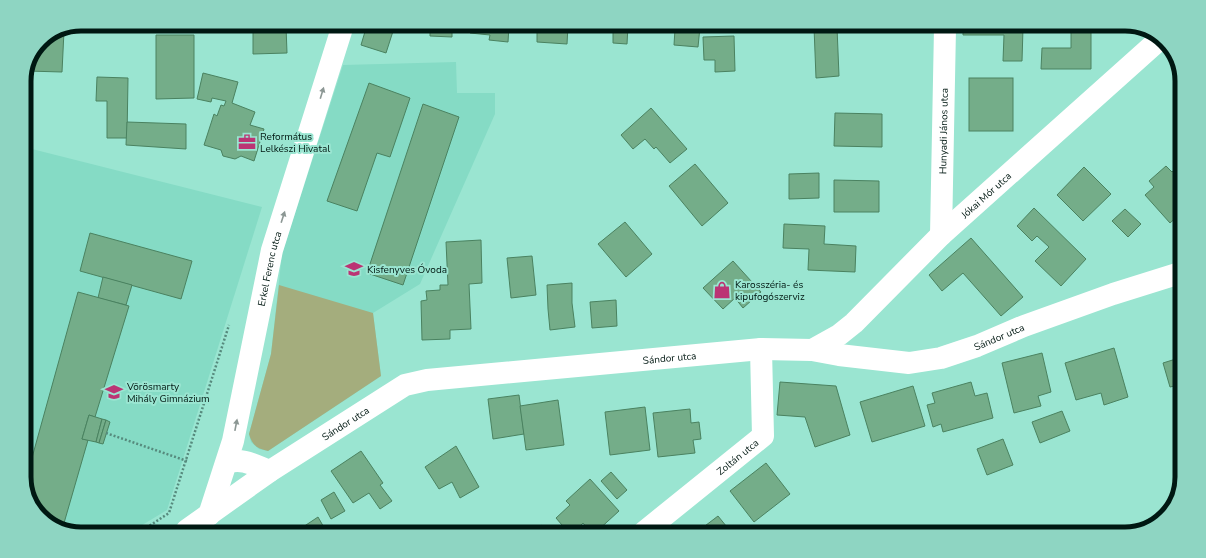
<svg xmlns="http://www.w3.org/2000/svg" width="1206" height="558" viewBox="0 0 1206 558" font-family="'Nunito Sans',sans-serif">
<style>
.built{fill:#85dbc5}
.green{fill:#a4ad7d}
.building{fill:#74ad89;stroke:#4a8260}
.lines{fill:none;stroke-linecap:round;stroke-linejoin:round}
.path{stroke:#568a7d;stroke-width:2.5;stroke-dasharray:2 2;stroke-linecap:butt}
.minor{stroke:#fff;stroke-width:22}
.oneway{fill:#8c9794}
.labels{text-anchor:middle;stroke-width:4;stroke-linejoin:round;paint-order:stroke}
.street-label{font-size:10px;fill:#001812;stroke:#9ae5d1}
.poi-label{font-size:10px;fill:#001812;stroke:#9ae5d1;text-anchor:start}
.rim{fill:none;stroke:#001812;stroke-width:5}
</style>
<rect width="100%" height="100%" fill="#9ae5d1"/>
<g class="built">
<polygon points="456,62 457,93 495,93 495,114 420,284 373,313 381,376 268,451 259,449 251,442 249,434 271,354 282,254 343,65"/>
<polygon points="24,147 262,207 167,510 134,530 59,530 36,512 24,481"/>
</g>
<path class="green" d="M279 285 373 313 381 376 268 451C257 449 252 445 249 434L271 354Z"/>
<g class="building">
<rect x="205" y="25" width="15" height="1"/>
<polygon points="367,25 395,25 386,53 361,45"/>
<polygon points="430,25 452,26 452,37 430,36"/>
<polygon points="286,26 287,53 253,54 253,27"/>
<polygon points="471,26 509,26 508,42 489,40 490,35 470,33"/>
<polygon points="537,26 568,26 567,44 537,42"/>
<polygon points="613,26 628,26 627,44 613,43"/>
<polygon points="654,26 700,27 698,47 674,45 675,29 654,28"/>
<polygon points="814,27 837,27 839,76 816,78"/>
<polygon points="963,28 1023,28 1022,61 1003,61 1004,35 963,35"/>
<polygon points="1071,28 1091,28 1091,69 1041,69 1042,48 1071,48"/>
<polygon points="64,31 62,72 27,71 41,40"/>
<polygon points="156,35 194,35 194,98 156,99"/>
<polygon points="734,36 735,71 715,72 715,60 704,60 703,37"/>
<polygon points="203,73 238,82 232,103 255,112 250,125 264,129 254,161 241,156 235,159 223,156 221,150 204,145 214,114 217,116 221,105 224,106 226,101 212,98 211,102 197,99"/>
<polygon points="97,77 128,78 127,138 107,138 107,101 96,101"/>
<rect x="969" y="78" width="44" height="53"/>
<polygon points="369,83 410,98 390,157 377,153 357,211 327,201"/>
<polygon points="423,104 459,117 403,285 367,273"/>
<polygon points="651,108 687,149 670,163 656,147 654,149 645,139 633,149 621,135"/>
<polygon points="835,113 882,114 882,147 834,146"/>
<polygon points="127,122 186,124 186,149 126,145"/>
<polygon points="695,164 728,203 702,226 669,186"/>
<polygon points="1180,164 1180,214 1170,223 1145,195 1154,187 1149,181 1166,166 1172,172"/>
<polygon points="1084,167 1111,194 1083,221 1057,195"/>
<polygon points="819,173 819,198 789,199 789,174"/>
<polygon points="834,180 879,181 879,212 834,212"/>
<polygon points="1034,208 1086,259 1061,286 1035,261 1049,247 1037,236 1032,241 1017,226"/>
<polygon points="1125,209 1141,224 1128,237 1112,221"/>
<polygon points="625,222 652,254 626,277 598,244"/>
<polygon points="784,224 825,226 824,244 856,246 855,272 808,270 809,249 783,248"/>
<polygon points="90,233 192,261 181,299 80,271"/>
<polygon points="971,238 1023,297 1001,316 963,273 942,291 929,275"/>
<polygon points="481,240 482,283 469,284 471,329 450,330 450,339 422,340 421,301 427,300 426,291 440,290 440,285 448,285 446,242"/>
<polygon points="532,256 536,295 511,298 507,258"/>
<polygon points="733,261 761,292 743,308 735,298 723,309 703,288"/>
<polygon points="103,277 132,285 126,305 98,298"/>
<polygon points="572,283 572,303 575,327 550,330 548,309 547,285"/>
<polygon points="78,292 129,306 95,417 89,415 82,439 88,440 62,530 59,530 36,512 25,483"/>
<polygon points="616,300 617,326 592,328 590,302"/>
<polygon points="1114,348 1128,397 1104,405 1101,393 1076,400 1065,363"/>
<polygon points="1042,353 1051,392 1038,396 1041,406 1014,413 1002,363"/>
<polygon points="1179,358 1179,385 1170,387 1163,363"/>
<polygon points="780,382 836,386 850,435 815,447 805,417 777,415"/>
<polygon points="971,382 975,396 987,393 993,418 943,432 941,424 933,427 927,405 935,403 932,393"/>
<polygon points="913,386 925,426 872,442 860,402"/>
<polygon points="519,395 524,434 493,439 488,399"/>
<polygon points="558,400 564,445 526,450 520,406"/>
<polygon points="645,407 650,450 610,455 605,412"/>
<polygon points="690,409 691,423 699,422 701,439 693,440 695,453 658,457 653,413"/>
<polygon points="1062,411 1070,431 1040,443 1032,422"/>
<polygon points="89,415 102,419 96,442 82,439"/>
<polygon points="102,419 106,420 99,443 96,442"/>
<polygon points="106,420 110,422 103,444 99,443"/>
<polygon points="1003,439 1013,465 987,475 977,449"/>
<polygon points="456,446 479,487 460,498 452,482 439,489 425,467"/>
<polygon points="361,451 383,483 380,485 392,501 380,509 369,493 353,503 331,471"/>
<polygon points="766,463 790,494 754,522 730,491"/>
<polygon points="611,472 627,490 617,499 601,481"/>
<polygon points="590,479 619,511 596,532 591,532 583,523 574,532 568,532 556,518 570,505 566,501"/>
<polygon points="334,492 345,511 331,519 321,500"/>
<polygon points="718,516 731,532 697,532"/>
<polygon points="318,517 326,531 297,531"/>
<polygon points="1149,523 1150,526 1129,533 1129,532"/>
<polygon points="542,525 548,532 534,532"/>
<polygon points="802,528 804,533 784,533"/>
</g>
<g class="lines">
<g class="path">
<polyline points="106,433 187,461"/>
<polyline points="143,530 169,513 229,325"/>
</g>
<g class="minor">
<path id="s1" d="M941 235 945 28"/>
<path id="s2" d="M812 350 839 335 854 323 941 235 1160 39"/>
<path d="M227 463C242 457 256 466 270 471"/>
<path id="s3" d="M209 515 233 441 272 250 343 25"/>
<path id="s4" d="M187 530 270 471 405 385 427 380 761 349 812 350 839 355 909 363 941 358 977 346 1024 326 1113 294 1180 273"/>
<path id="s5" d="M644 532 763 436 761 349"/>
</g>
</g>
<defs><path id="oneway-solid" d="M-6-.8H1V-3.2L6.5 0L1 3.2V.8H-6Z"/></defs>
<g class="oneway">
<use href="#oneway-solid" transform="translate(322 93) rotate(-73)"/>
<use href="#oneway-solid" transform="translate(283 217) rotate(-72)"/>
<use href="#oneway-solid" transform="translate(236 425) rotate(-79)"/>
</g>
<defs>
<g id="office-bare" transform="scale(1.38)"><path d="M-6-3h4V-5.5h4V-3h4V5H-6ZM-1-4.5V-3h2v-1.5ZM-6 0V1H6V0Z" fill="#bb3474" stroke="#9ae5d1" stroke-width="2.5" paint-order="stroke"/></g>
<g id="school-bare" transform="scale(1.38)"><path d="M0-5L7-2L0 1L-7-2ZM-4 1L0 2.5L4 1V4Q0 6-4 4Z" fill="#bb3474" stroke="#9ae5d1" stroke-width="2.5" paint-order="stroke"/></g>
<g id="shop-bare" transform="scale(1.38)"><path d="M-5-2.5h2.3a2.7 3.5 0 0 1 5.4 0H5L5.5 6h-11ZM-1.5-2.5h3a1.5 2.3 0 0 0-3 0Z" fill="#bb3474" stroke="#9ae5d1" stroke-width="2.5" paint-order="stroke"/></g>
</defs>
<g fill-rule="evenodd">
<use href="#office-bare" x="247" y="142"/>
<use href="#school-bare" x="354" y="269"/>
<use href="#shop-bare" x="722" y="290"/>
<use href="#school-bare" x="114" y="392"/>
</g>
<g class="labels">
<g class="street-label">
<text dy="4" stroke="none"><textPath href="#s1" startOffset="104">Hunyadi János utca</textPath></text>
<text dy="4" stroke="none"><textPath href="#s2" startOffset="234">Jókai Mór utca</textPath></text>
<text dy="4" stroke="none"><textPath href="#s3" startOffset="254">Erkel Ferenc utca</textPath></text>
<text dy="4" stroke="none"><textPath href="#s4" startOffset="863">Sándor utca</textPath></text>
<text dy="4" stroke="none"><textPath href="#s4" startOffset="528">Sándor utca</textPath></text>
<text dy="4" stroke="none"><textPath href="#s4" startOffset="191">Sándor utca</textPath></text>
<text dy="4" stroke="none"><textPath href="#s5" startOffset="120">Zoltán utca</textPath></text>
</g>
<g class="poi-label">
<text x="260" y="140">Református<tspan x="260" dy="12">Lelkészi Hivatal</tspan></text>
<text x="367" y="273">Kisfenyves Óvoda</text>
<text x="735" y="288">Karosszéria- és<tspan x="735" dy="12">kipufogószerviz</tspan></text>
<text x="127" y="390">Vörösmarty<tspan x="127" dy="12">Mihály Gimnázium</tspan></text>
</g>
</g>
<path d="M0 0H1206V558H0ZM81 31H1125A50 50 0 0 1 1175 81V477A50 50 0 0 1 1125 527H81A50 50 0 0 1 31 477V81A50 50 0 0 1 81 31Z" fill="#8ed5c2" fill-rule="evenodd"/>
<path class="rim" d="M81 31H1125A50 50 0 0 1 1175 81V477A50 50 0 0 1 1125 527H81A50 50 0 0 1 31 477V81A50 50 0 0 1 81 31Z"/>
</svg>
